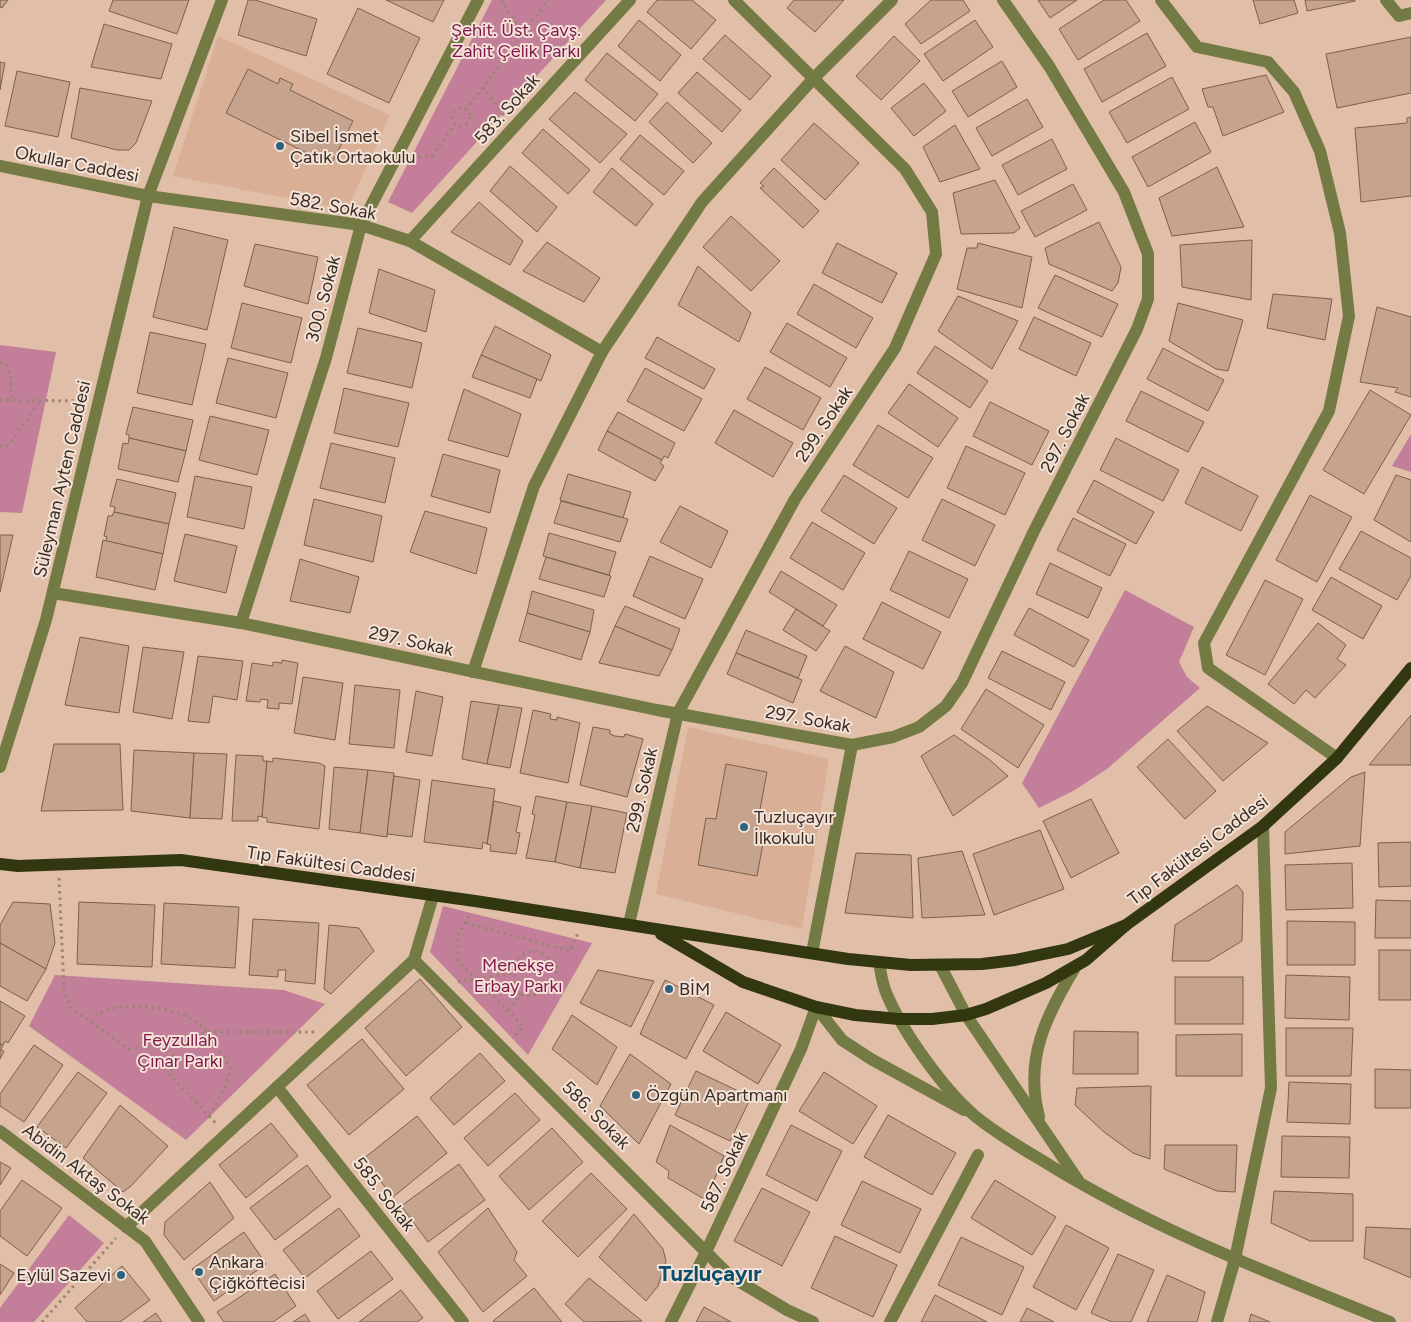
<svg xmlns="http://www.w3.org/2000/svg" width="1411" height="1322" viewBox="0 0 1411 1322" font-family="Figtree,sans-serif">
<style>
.built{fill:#d9b095}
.green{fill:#c37f9a}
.building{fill:#c5a38d;stroke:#7e5f4b}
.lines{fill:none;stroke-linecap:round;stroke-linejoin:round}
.path{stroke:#9e8473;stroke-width:3;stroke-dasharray:2.5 4;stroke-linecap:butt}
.minor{stroke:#737a43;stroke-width:12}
.major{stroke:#333710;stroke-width:12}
.poi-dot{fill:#2d617d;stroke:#f4e2d7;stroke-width:2}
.labels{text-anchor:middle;stroke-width:4;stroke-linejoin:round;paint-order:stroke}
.park-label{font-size:18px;fill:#7f194d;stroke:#f4e2d7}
.street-label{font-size:18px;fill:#3a2d24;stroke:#f4e2d7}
.poi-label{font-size:18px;fill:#3a2d24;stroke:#f4e2d7;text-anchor:start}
.district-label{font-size:22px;font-weight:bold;fill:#0c4f6d;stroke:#f4e2d7}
</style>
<rect width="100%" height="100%" fill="#e1bea7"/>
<g class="built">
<polygon points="218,36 390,115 347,210 173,176"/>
<polygon points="688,727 829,759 802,929 656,894"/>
</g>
<g class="green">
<polygon points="492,0 606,0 412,213 388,202"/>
<polygon points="0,345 56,352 22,513 0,512"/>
<polygon points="1411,434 1411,472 1392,466"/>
<polygon points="1125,590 1194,627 1179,662 1187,677 1200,688 1107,769 1073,791 1039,808 1022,783"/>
<polygon points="443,906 592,943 528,1055 430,952"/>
<polygon points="55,975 284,990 325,1004 186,1140 29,1026"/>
<polygon points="69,1215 104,1243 34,1322 0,1322 0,1308"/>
</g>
<g class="building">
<polygon points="0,0 8,0 2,8 0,7"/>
<polygon points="113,0 189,0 177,34 109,11"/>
<polygon points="248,0 255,0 317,19 306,56 238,35"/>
<polygon points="386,0 444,0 433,22"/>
<polygon points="657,0 692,0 716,20 691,49 647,12"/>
<polygon points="794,0 844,0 815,32 787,8"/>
<polygon points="931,0 963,0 970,11 921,44 905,24"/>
<polygon points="1038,0 1077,0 1050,18"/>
<polygon points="1104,0 1126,0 1140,21 1078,60 1059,29"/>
<polygon points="1253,0 1294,0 1298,13 1260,24"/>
<polygon points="1305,0 1355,0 1355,1 1307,11"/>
<polygon points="358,8 420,38 389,103 327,74"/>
<polygon points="639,20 681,55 660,81 618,46"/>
<polygon points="975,20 993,47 943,81 924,54"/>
<polygon points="104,24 172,44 161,79 91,67"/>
<polygon points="1147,33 1166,66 1102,102 1084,69"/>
<polygon points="725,35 771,76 750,100 703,59"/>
<polygon points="894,36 920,61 881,100 856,76"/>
<polygon points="1411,37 1411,93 1337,108 1326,54"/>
<polygon points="607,53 658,94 635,121 585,80"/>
<polygon points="1002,61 1017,87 968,117 952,91"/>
<polygon points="0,62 5,63 0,90"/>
<polygon points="248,69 278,84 280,78 293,84 290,90 353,121 331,165 226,113"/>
<polygon points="17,71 70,82 58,137 5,126"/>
<polygon points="697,72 741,110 722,132 678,93"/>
<polygon points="1266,75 1284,112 1223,136 1213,107 1208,107 1202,89"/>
<polygon points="1172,77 1189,109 1127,143 1109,112"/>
<polygon points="924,83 946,111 914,136 891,108"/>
<polygon points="80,88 152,101 136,143 129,150 117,150 71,138"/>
<polygon points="575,92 627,134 600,163 549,119"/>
<polygon points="1027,99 1043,127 992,156 976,128"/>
<polygon points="667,102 712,143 693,163 649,122"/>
<polygon points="1411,117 1411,196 1361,202 1355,128 1407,123 1407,118"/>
<polygon points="1195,122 1211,152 1148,187 1132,157"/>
<polygon points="814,123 859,163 825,200 781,160"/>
<polygon points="955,125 980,169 940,182 923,147"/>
<polygon points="543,129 590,170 568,194 522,153"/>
<polygon points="640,135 684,171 664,195 620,159"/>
<polygon points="1052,139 1067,169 1018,195 1002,165"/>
<polygon points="510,166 557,207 537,232 490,191"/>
<polygon points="1217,167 1244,227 1172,236 1159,198"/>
<polygon points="612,168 653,204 636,226 593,192"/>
<polygon points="774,168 819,211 803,228 760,188 764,186 760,183"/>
<polygon points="995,180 1020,228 1014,233 961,234 953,193"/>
<polygon points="1073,184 1087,210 1035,237 1021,211"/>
<polygon points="479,202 523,241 510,265 451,232"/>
<polygon points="731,216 780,261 751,291 703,247"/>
<polygon points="1099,222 1121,267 1118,283 1112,291 1049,264 1045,248"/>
<polygon points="174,227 228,240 207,330 153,317"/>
<polygon points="1252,240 1251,300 1182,287 1180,245"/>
<polygon points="547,242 600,278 584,302 523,271"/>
<polygon points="837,243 897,273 882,303 822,273"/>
<polygon points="978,243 1032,257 1022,308 957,289 967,248 977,248"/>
<polygon points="255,244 318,257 308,304 244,286"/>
<polygon points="698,266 751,313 739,342 678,305"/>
<polygon points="379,269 435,290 426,332 369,313"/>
<polygon points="1055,275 1118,304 1102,337 1038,308"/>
<polygon points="814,284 873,318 856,348 797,314"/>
<polygon points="1273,294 1332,299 1325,340 1267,328"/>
<polygon points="958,296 1018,321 992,369 938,331"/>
<polygon points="242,303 302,318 291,363 231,348"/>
<polygon points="1178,303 1243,320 1228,371 1216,369 1169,341"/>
<polygon points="1377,307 1411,317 1411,397 1395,392 1398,388 1360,382"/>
<polygon points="1034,317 1091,343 1076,376 1019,349"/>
<polygon points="787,323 847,358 830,387 770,352"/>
<polygon points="495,326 551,355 541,381 481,355"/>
<polygon points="358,328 422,343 412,388 347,373"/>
<polygon points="150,332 206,344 192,405 137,393"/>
<polygon points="657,337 715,369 704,389 645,358"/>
<polygon points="935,346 988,381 970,408 917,373"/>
<polygon points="1163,348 1224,380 1208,411 1147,379"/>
<polygon points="481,355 537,379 530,398 472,377"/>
<polygon points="228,358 288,373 276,418 216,403"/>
<polygon points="765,367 821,398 803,430 747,399"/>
<polygon points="645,368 702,399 684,431 627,401"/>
<polygon points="909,384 958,418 938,447 888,413"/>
<polygon points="344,388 409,403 398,447 334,433"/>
<polygon points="464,389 521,414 508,457 448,440"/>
<polygon points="1370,390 1411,415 1364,494 1323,470"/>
<polygon points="1141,391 1204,422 1188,452 1126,421"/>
<polygon points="990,402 1049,431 1032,465 973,436"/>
<polygon points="133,407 193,420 186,451 129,438 129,435 126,434"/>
<polygon points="734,410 793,443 773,477 715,443"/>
<polygon points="618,412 675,443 668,458 664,456 662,460 607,431"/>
<polygon points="210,416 269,430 257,475 199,460"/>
<polygon points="878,425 933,458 908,498 853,465"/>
<polygon points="607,431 662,460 660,463 664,466 655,481 598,450"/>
<polygon points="129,438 186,451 178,482 118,469 123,443 128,444"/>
<polygon points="1116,438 1179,470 1163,501 1100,470"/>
<polygon points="331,443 395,458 385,503 320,488"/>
<polygon points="966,446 1025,473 1005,515 947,488"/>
<polygon points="443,454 500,470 490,513 431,496"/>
<polygon points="1202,467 1258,496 1241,531 1185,503"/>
<polygon points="568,474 631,492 623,518 560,500"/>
<polygon points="844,475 897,508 874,544 821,511"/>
<polygon points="1396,475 1411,480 1411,542 1374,520"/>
<polygon points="195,476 252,487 244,529 187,517"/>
<polygon points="117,479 176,493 169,524 114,512 115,507 110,506"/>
<polygon points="1094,480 1154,512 1136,544 1077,512"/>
<polygon points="1310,495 1352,517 1317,582 1276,560"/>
<polygon points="314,499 382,516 373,562 304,545"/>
<polygon points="942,499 995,525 975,566 922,540"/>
<polygon points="561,501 628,519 620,542 554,523"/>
<polygon points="680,506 728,531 711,568 660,542"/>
<polygon points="425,511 487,528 476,574 410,552"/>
<polygon points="114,512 169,524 163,554 106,541 107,537 104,536 108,516 112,516"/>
<polygon points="1073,518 1126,544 1110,576 1057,550"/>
<polygon points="812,522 865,553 843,590 790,558"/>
<polygon points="1361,531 1411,558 1411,576 1397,600 1339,569"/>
<polygon points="549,533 616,552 609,575 543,556"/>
<polygon points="185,534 237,546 226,593 174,581"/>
<polygon points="0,535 13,535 0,592"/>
<polygon points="103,540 163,554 155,590 96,577"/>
<polygon points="909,551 968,579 949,618 890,590"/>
<polygon points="650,556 703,579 685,619 633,596"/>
<polygon points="546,557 611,576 604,597 539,579"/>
<polygon points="300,559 359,577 350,613 290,601"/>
<polygon points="1050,563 1102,588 1088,618 1036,594"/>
<polygon points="781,571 837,605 823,626 769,592"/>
<polygon points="1331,577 1382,606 1363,639 1312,610"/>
<polygon points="1265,580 1303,599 1265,675 1226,655"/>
<polygon points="532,591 594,610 590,632 527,613"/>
<polygon points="882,602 941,632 923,669 863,639"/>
<polygon points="625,606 680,629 672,650 615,626"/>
<polygon points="1029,608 1089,640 1074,667 1014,635"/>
<polygon points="796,609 830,631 816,651 783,630"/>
<polygon points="527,613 590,632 581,660 519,641"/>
<polygon points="1318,623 1346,645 1337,659 1346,665 1315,698 1306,690 1294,704 1268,684"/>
<polygon points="615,626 672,650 659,676 599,663"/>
<polygon points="746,630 807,656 798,678 736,653"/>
<polygon points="80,637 129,646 119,713 65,705"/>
<polygon points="845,646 894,672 876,718 820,691"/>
<polygon points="143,647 184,652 172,719 133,712"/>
<polygon points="1002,651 1065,682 1051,710 988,678"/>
<polygon points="736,653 802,680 793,703 727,674"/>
<polygon points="198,656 243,661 237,700 213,696 209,723 188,721"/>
<polygon points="282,660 298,663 292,704 279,703 279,709 267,708 268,700 261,699 260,702 246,701 252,663 273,666 273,662 282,663"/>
<polygon points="303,677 343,683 335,740 294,733"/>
<polygon points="355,685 400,690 394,748 349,744"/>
<polygon points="986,689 1044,725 1018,768 961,729"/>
<polygon points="416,691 443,697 432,756 406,752"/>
<polygon points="471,701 499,705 487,764 462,759"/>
<polygon points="499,705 522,708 510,768 487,764"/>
<polygon points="1207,706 1268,743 1223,781 1177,731"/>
<polygon points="533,710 551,714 550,719 557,720 557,717 580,723 568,783 520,773"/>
<polygon points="1411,715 1411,765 1369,765"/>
<polygon points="593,727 610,730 610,734 615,736 624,737 625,734 643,739 627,797 580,785"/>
<polygon points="954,735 990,760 1008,776 953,816 921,756"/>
<polygon points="1168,739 1216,791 1185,819 1137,767"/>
<polygon points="54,744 120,744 123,810 41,811"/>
<polygon points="134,750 194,753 190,818 131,811"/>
<polygon points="194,753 227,754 222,819 190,818"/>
<polygon points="236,755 263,756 263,761 267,761 262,817 258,816 258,821 232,821"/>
<polygon points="273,758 319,763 325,766 319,829 267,822 267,818 262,817 267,761 273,762"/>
<polygon points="726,764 767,772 756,831 765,833 757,876 698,865 706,818 716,819"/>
<polygon points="334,767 368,770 360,833 329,829"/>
<polygon points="368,770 394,773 387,837 360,833"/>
<polygon points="1365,772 1360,846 1285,854 1285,832 1351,777"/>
<polygon points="394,776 420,780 412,837 387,834"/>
<polygon points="432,780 495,789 487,844 483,842 482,849 424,842"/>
<polygon points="536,796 567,802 555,862 526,858 535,815 532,814"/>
<polygon points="1091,799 1119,853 1071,878 1043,821"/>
<polygon points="494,801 521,807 516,832 520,833 516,854 490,851 491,845 487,844"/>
<polygon points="567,802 592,806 580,868 555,862"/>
<polygon points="592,806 627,813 615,873 580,868"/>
<polygon points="1040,830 1064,889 994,915 973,854"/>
<polygon points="1411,842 1411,886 1379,887 1378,843"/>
<polygon points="962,851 985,915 922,918 918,858"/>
<polygon points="856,853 911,855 913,918 845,913"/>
<polygon points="1352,863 1353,908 1286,910 1285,865"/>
<polygon points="1237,885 1243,892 1242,941 1209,961 1172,961 1175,925"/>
<polygon points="1376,900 1411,901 1411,938 1375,938"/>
<polygon points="13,902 50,904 55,943 46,969 0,943 0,925"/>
<polygon points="79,902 155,905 152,967 77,964"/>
<polygon points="164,903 239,907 235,968 161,964"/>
<polygon points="253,919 319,923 315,984 285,981 286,970 278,970 278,977 249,975"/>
<polygon points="1287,921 1355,922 1355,965 1287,965"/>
<polygon points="329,925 359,928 374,951 331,994 324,989"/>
<polygon points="0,943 46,969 27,1001 0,986"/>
<rect x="1379" y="950" width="32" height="50"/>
<polygon points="598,970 654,981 631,1027 580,1003"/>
<polygon points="1286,975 1350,977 1349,1020 1285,1018"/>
<rect x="1175" y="977" width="68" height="47"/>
<polygon points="420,979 462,1027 406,1076 365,1028"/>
<polygon points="665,980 714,1005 686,1059 640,1034"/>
<polygon points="0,1001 25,1016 8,1043 5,1041 3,1045 0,1044"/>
<polygon points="726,1012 781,1045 758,1084 703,1051"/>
<polygon points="572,1015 617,1047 597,1085 552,1049"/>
<polygon points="1286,1028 1353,1028 1351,1076 1286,1076"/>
<polygon points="1074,1031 1138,1032 1138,1074 1073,1074"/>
<polygon points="1242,1034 1242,1076 1176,1076 1176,1035"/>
<polygon points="362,1039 404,1089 349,1135 307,1085"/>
<polygon points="0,1044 3,1045 1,1050 4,1051 0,1059"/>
<polygon points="34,1045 63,1065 24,1122 0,1106 0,1094"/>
<polygon points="480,1053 505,1081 454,1125 430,1098"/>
<polygon points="630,1054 671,1084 639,1144 600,1106"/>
<polygon points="1375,1069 1411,1070 1411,1108 1375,1108"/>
<polygon points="696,1071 751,1097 730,1141 675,1115"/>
<polygon points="78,1072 107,1093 66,1148 37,1127"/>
<polygon points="824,1072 877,1106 853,1144 799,1111"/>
<polygon points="1289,1082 1351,1084 1350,1124 1287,1122"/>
<polygon points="1151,1086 1150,1159 1133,1153 1104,1132 1075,1105 1077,1088"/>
<polygon points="515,1093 540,1120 488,1166 464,1138"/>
<polygon points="120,1105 168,1146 131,1186 123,1192 83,1158"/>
<polygon points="888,1115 956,1153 932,1195 864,1157"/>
<polygon points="417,1116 447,1153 393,1197 363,1159"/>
<polygon points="271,1123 298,1156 246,1198 219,1165"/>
<polygon points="670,1125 724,1156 706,1200 668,1178 669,1171 656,1162"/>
<polygon points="791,1125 842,1151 817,1201 766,1175"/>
<polygon points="552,1128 583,1162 529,1210 499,1176"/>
<polygon points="1282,1136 1350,1137 1349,1178 1281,1177"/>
<polygon points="1165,1145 1237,1145 1235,1192 1217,1191 1164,1169"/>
<polygon points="0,1162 11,1168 0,1185"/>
<polygon points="459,1164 485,1200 428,1242 401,1206"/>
<polygon points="307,1165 331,1197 275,1240 250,1208"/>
<polygon points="591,1173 627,1209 578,1257 542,1221"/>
<polygon points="22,1180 62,1208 27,1256 0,1236 0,1211"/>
<polygon points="995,1180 1056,1217 1032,1255 971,1218"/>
<polygon points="862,1181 921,1209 900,1253 841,1225"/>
<polygon points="210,1182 234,1218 184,1260 164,1235 165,1222"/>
<polygon points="762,1188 810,1212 782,1266 734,1241"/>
<polygon points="1274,1191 1353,1194 1353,1241 1310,1241 1271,1223"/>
<polygon points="339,1208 360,1236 305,1278 283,1250"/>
<polygon points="488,1208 517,1252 514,1260 527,1276 483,1312 438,1252"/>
<polygon points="634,1214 663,1249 666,1261 658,1286 646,1301 599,1257"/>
<polygon points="1066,1225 1109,1248 1076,1310 1033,1287"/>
<polygon points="1366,1227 1411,1229 1411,1278 1364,1258"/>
<polygon points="244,1232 266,1264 214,1301 192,1269"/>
<polygon points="835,1236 897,1265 873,1317 811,1288"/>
<polygon points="961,1237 1024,1267 1002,1315 938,1285"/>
<polygon points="371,1251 393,1279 338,1319 317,1291"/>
<polygon points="1118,1254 1154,1270 1131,1322 1112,1322 1091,1313"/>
<polygon points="0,1264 14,1273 0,1295"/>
<polygon points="122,1266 150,1300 120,1322 87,1322 75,1308"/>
<polygon points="275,1274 296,1306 273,1322 224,1322 217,1312"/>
<polygon points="1167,1275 1205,1292 1197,1322 1147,1322"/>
<polygon points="589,1278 642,1321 584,1322 565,1304"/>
<polygon points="534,1288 562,1322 494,1322 493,1321"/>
<polygon points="401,1290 423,1318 417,1322 359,1322"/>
<polygon points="935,1295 987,1322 921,1322"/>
<polygon points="704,1307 731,1322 696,1322"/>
<polygon points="1027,1308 1054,1322 1020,1322"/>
<polygon points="156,1313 162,1322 143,1322"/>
<polygon points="305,1314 310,1322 293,1322"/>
<polygon points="1251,1314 1270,1322 1249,1322"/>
</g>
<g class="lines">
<g class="path">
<polyline points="501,0 523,34"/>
<polyline points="483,87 505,117"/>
<circle cx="461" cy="117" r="9"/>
<polyline points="466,110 548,0"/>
<polyline points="412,157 432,156 455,124"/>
<polyline points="0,362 7,365 11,376 11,401"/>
<polyline points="0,400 84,401"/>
<polyline points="0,446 9,445 40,401"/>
<path d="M59 878 64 991 71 1008 129 1049C148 1046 161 1045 177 1058L176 1067 168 1073 209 1116 224 1089 231 1069C221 1052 211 1031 193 1020 174 1007 119 1000 99 1014 96 1015 93 1020 91 1022"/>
<polyline points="469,916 458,935 458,961 523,1026 513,1038"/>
<polyline points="466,923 570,951 579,931"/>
<polyline points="458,982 513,973"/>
<path d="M508 1010 521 995C542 998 551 988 558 968 543 950 532 944 514 962L515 984 521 995"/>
<polyline points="166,1050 206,1032 316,1032"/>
<polyline points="209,1116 217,1125"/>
<polyline points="42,1322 116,1238"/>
</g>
<g class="minor">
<polyline points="1161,0 1197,47 1268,62 1294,92 1320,151 1340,233 1349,316 1329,411 1204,643 1208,668 1337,758"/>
<polyline points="1386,0 1399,16 1411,13"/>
<polyline points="0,166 148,196 361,225 410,241 602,352"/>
<polyline points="410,241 630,0"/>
<polyline points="53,593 241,623 657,710 852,745 893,737 919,727 946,706 962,683 1034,531 1137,329 1148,299 1148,254 1124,192 1049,66 1003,0"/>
<polyline points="241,623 326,358 361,225 478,0"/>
<polyline points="473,672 534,486 602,352 702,202 813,79 892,0"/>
<polyline points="0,767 46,620 148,196 222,0"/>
<polyline points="433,896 414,960 730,1276 787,1310 813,1322"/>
<polyline points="629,924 678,713 795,499 895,348 936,254 932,212 905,169 734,0"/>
<polyline points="812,953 852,745"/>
<path d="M879 962C881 973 882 984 887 995 903 1032 944 1090 975 1116 998 1135 1025 1150 1051 1166 1157 1231 1275 1275 1390 1322"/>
<polyline points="940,965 966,1015 1078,1180"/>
<polyline points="816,1007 842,1040 871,1059 964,1110"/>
<polyline points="277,1087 463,1322"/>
<path d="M1039 1117C1024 1058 1046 1016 1076 966"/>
<polyline points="0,1131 145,1241 199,1322"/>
<polyline points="126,1227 414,960"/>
<polyline points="671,1322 706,1252 801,1049 816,1007"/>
<polyline points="890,1322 978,1155"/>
<polyline points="1217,1322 1235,1259 1271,1088 1263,826"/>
</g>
<g class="major">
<polyline points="0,864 18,866 181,860 475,901 848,959 911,965 982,964 1015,960 1068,949 1126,925"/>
<polyline points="661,934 743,982 816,1007 855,1015 899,1019 932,1019 966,1015 986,1009 1046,983 1086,960 1126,925 1263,826 1337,758 1411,668"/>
</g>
</g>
<g class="poi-dot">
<circle cx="280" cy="146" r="5"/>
<circle cx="744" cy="827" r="5"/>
<circle cx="669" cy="989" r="5"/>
<circle cx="636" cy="1095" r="5"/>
<circle cx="199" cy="1272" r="5"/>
<circle cx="121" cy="1275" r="5"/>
</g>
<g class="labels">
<g class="park-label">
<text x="516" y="36">Şehit. Üst. Çavş.<tspan x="516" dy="21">Zahit Çelik Parkı</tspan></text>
<text x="518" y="971">Menekşe<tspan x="518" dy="21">Erbay Parkı</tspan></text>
<text x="180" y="1046">Feyzullah<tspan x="180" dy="21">Çınar Parkı</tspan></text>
</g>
<g class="street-label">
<text transform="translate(507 109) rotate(-48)" y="6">583. Sokak</text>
<text transform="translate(77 164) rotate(11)" y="6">Okullar Caddesi</text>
<text transform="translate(333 206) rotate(10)" y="6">582. Sokak</text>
<text transform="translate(323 299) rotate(-75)" y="6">300. Sokak</text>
<text transform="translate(824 424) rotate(-56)" y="6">299. Sokak</text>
<text transform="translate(1065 433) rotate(-63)" y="6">297. Sokak</text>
<text transform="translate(62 479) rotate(-77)" y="6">Süleyman Ayten Caddesi</text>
<text transform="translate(411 641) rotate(12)" y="6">297. Sokak</text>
<text transform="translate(808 719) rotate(10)" y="6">297. Sokak</text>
<text transform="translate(642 790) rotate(-77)" y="6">299. Sokak</text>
<text transform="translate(1198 850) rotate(-37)" y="6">Tıp Fakültesi Caddesi</text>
<text transform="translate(331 864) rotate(8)" y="6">Tıp Fakültesi Caddesi</text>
<text transform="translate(596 1115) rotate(45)" y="6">586. Sokak</text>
<text transform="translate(724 1172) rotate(-65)" y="6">587. Sokak</text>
<text transform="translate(86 1174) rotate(37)" y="6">Abidin Aktaş Sokak</text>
<text transform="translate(384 1194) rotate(52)" y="6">585. Sokak</text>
</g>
<g class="poi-label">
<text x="290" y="142">Sibel İsmet<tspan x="290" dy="21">Çatık Ortaokulu</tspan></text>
<text x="754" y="823">Tuzluçayır<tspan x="754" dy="21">İlkokulu</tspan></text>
<text x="679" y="995">BİM</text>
<text x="646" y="1101">Özgün Apartmanı</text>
<text x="209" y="1268">Ankara<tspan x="209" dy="21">Çiğköftecisi</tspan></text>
<text x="111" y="1281" text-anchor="end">Eylül Sazevi</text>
</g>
<g class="district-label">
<text x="710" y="1281">Tuzluçayır</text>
</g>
</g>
</svg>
